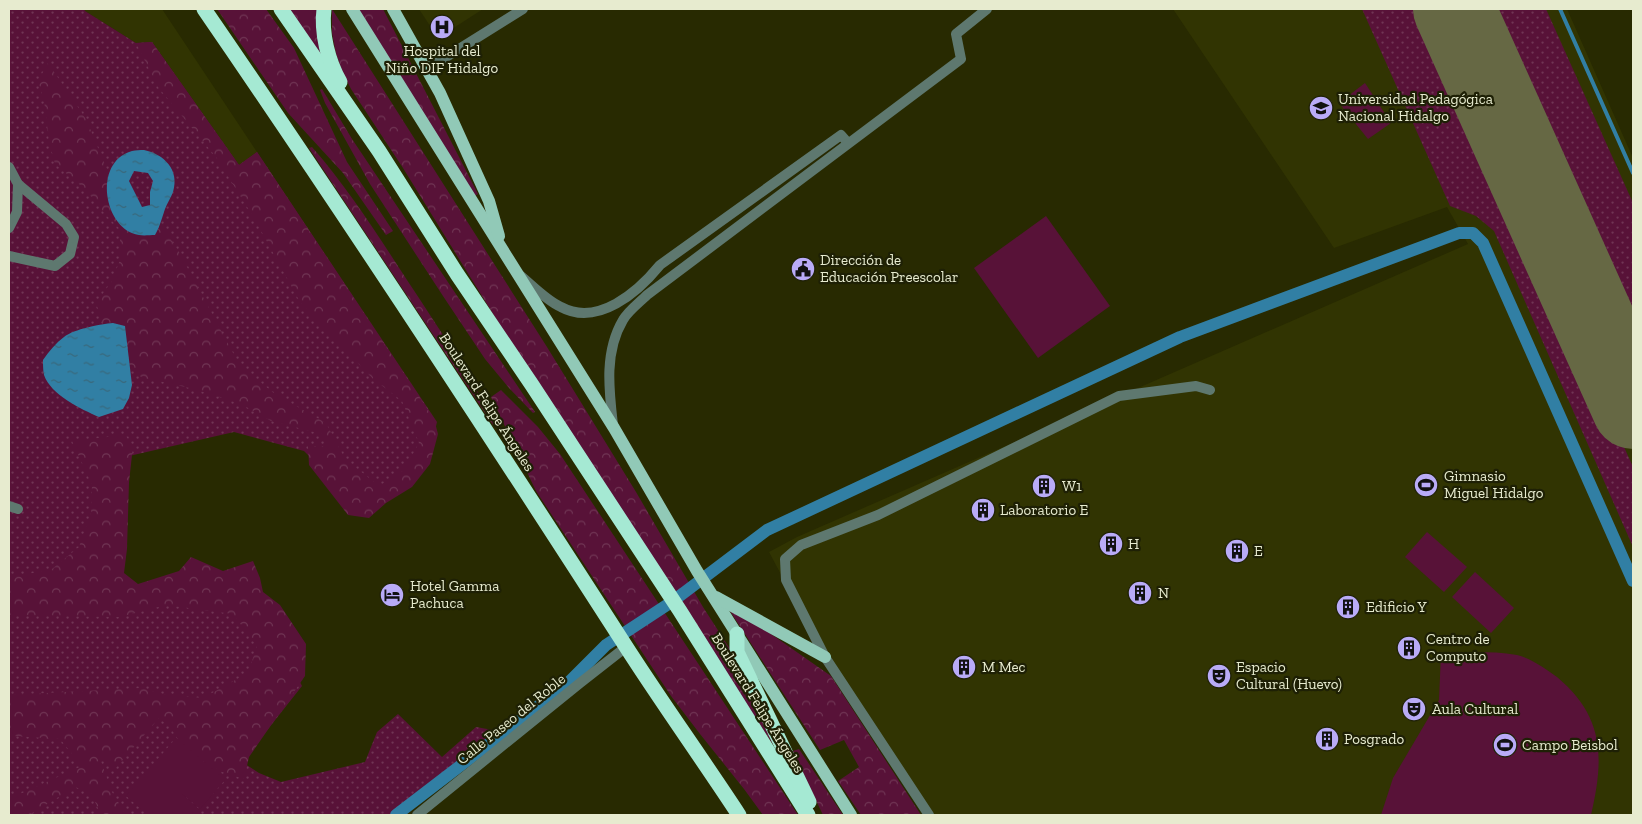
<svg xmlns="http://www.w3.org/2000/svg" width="1642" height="824" viewBox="0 0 1642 824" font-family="'Zilla Slab',serif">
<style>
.built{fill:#313402}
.grass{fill:url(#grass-dots)}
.forest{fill:url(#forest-crowns)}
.pitch{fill:#581238}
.water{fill:url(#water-ripples);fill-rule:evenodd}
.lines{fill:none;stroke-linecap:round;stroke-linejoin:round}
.stream{stroke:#317fa4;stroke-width:4}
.canal{stroke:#317fa4;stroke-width:12}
.runway{stroke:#666844;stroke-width:82}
.street{stroke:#5e786f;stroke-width:10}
.primary{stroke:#91c9b7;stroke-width:12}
.highway{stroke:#a5e9d3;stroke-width:15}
.labels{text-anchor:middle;stroke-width:4.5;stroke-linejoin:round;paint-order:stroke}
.poi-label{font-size:15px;fill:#e7ebcf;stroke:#1e2005;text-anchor:start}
.street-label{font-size:15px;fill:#e7ebcf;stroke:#1e2005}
</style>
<defs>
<pattern id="grass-dots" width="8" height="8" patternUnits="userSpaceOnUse" patternTransform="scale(1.25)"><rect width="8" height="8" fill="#581238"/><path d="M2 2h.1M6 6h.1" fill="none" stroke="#703554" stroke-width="1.8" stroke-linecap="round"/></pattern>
<pattern id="forest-crowns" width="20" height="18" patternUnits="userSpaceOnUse" patternTransform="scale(1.25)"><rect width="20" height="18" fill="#581238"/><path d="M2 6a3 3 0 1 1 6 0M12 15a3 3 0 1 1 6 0" fill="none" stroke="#703554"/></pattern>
<pattern id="water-ripples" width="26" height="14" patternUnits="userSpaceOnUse" patternTransform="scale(1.25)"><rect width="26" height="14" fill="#317fa4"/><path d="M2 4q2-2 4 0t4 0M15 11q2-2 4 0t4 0" fill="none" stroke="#39687b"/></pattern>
</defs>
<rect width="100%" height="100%" fill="#282a01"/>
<g class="built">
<polygon points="84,9 162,9 257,152 239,165 152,42 136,43 85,11"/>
<polygon points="419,9 483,9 438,38"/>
<polygon points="1173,9 1567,9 1633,158 1633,815 929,815 825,657 769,552 797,537 1468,244 1447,207 1334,248"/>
</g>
<g class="grass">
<polygon points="9,9 84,9 85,11 136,43 152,42 239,165 257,152 437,422 427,463 355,502 304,451 234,432 129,456 122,579 136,589 203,568 289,660 302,686 242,762 259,773 281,782 365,762 377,732 398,714 442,757 476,727 498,731 392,815 9,815"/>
<polygon points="1362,9 1428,9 1633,467 1633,547 1494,231 1476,216 1450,206"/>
<polygon points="1480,9 1546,9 1633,203 1633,351"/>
</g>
<g class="forest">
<polygon points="217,9 266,9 294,48 347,162 393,231 386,235 343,173 288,113"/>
<polygon points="289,9 318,9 323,58"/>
<polygon points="332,9 547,347 636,492 703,607 741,666 774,746 522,361 403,168 351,89 342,71 336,54 332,33"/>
<polygon points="357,9 383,9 478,194 473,197"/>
<polygon points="152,42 239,165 257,152 434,419 438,434 430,464 412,487 386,503 369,518 348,515 309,465 308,446 326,446 322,434 271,421 241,404 194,389 141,377 129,364 128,347 113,323 103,324 96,303 112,281 120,260 120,229 105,214 85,189 55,164 49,141 44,100 38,81 48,63 86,119 108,172 107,188 138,235 155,235 161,224 179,252 240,366 275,394 326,423 345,459 379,486 404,470 419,443 402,401 372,378 300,302 254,218 216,157 158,87 136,43"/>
<polygon points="322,89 352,139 535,412 533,413 509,388 485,359 443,296 370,184 325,103 320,90"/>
<path d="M312 147C348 188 377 234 407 280 438 327 469 373 495 423L493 425 309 148Z"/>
<polygon points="501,390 538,427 560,454 798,815 763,815 744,789 700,734 671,696 536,491 491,397"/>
<polygon points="125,435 133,446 129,482 127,549 124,573 138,584 179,571 191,557 223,571 253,561 260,578 263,592 280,605 306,644 305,676 249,757 244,779 222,772 185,750 170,727 159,718 114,770 99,756 112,792 126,815 101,815 91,793 75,787 29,815 9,815 9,799 82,766 60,739 14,736 9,737 9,695 141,688 167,695 203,698 248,673 257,646 233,614 166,605 120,617 9,615 9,578 52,569 79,547 91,513 92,485 72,441"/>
<polygon points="731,606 831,676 921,815 861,815 838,781 859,767 844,740 820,750 728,608"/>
<polygon points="799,749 843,815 823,815 799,765 793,751"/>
</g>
<g class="pitch">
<polygon points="1365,83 1391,123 1368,139 1339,103"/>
<polygon points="1046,216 1110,306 1038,358 974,268"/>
<polygon points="1427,532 1467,567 1444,592 1405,557"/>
<polygon points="1475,572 1514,608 1491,633 1452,597"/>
<path d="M1441 653C1466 652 1492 651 1517 655 1530 658 1546 669 1557 677 1605 717 1604 759 1591 815H1381L1393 778 1439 700Z"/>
<polygon points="176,738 225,780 200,809 180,792 199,809 194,815 148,815 126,796"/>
</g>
<g class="water">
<path d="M144 150C164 154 180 170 173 192 171 198 167 203 165 209 162 218 160 226 155 235 150 235 144 236 139 235 104 230 92 162 132 151 136 150 140 150 144 150ZM134 171 148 173 153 181 150 192V205L142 207 129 181Z"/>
<path d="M113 323 125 326 132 385 129 398 123 409 99 417C81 409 51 395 44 375 43 371 43 364 43 360 49 351 56 343 64 337 74 329 101 324 113 323Z"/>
</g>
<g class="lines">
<polyline class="stream" points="1560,9 1633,173"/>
<polyline class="canal" points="396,815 567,684 606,645 673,601 767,530 1180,337 1459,233 1473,233 1483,243 1633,581"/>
<polyline class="runway" points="1454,9 1633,408"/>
<g class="street">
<polyline points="427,69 523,9"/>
<polyline points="9,167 18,184 17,212 9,228"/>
<polyline points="9,256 55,266 70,254 74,237 66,224 18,184"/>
<path d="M521 276C533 286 546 300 561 307 598 327 638 292 660 265L841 135 848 143"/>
<path d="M613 425C609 390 604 352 623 320 628 311 639 303 647 295L961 59 956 34 987 9"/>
<polyline points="9,506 18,509"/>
<polyline points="417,815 580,683 626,647"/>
<polyline points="929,815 825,657 786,580 785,559 801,545 878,515 1119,396 1196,386 1210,390"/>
</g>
<g class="primary">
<polyline points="352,9 614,428 697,571 851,815"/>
<polyline points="393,9 440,93 489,201 499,236"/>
<polyline points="716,597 825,657"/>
</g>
<g class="highway">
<path d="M204 9C347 217 486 429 623 642 660 700 701 757 739 815"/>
<polyline points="281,9 379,151 457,274 532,385 680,611 808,815"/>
<path d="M324 9C321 33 328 61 340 82"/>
<polyline points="737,634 737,652 809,802"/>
</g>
</g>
<defs>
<g id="hospital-disc" transform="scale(1.25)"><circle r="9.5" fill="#b9abf7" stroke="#1e2005"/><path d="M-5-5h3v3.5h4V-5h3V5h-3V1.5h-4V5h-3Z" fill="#111"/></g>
<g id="university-disc" transform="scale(1.25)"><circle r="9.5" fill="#b9abf7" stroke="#1e2005"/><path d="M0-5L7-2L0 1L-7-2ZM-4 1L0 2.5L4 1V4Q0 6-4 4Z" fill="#111"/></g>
<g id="civic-disc" transform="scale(1.25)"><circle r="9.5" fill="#b9abf7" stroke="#1e2005"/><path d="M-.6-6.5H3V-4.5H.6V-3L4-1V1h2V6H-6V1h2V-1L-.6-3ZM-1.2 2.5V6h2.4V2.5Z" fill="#111"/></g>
<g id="stadium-disc" transform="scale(1.25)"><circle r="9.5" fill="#b9abf7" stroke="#1e2005"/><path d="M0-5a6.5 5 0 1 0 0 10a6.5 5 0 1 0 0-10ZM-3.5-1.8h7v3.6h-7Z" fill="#111"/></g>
<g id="building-disc" transform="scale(1.25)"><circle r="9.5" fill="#b9abf7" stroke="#1e2005"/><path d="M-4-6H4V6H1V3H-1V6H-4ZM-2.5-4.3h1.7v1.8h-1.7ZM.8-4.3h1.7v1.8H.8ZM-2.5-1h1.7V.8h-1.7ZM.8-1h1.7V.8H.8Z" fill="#111"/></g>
<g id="hotel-disc" transform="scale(1.25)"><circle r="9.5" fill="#b9abf7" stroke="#1e2005"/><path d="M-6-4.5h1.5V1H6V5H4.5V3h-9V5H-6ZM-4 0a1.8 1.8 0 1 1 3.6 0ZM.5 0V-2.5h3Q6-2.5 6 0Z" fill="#111"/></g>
<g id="theatre-disc" transform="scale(1.25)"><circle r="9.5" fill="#b9abf7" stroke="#1e2005"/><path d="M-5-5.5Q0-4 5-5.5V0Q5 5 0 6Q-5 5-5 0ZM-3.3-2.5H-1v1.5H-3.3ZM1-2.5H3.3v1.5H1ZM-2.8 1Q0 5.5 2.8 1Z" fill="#111"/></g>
</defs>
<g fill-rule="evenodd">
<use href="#hospital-disc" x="442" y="27"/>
<use href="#university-disc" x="1321" y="108"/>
<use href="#civic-disc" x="803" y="269"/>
<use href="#stadium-disc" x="1426" y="485"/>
<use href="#building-disc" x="1044" y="486"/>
<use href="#building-disc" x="983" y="510"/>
<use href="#building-disc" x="1111" y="544"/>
<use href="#building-disc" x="1237" y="551"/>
<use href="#building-disc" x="1140" y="593"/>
<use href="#hotel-disc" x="392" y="595"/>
<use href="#building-disc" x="1348" y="607"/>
<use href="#building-disc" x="1409" y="648"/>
<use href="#building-disc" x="964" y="667"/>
<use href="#theatre-disc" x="1219" y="676"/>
<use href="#theatre-disc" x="1414" y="709"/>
<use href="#building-disc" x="1327" y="739"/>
<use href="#stadium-disc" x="1505" y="745"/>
</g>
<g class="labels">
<g class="poi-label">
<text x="442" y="56" text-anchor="middle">Hospital del<tspan x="442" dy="17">Niño DIF Hidalgo</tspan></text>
<text x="1338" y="104">Universidad Pedagógica<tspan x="1338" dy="17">Nacional Hidalgo</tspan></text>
<text x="820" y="265">Dirección de<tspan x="820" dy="17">Educación Preescolar</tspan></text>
<text x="1444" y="481">Gimnasio<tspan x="1444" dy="17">Miguel Hidalgo</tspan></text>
<text x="1062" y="491">W1</text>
<text x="1000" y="515">Laboratorio E</text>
<text x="1128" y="549">H</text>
<text x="1254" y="556">E</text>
<text x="410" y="591">Hotel Gamma<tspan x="410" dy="17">Pachuca</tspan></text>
<text x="1158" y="598">N</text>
<text x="1366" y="612">Edificio Y</text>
<text x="1426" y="644">Centro de<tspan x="1426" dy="17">Computo</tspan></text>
<text x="982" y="672">M Mec</text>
<text x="1236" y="672">Espacio<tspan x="1236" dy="17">Cultural (Huevo)</tspan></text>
<text x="1432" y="714">Aula Cultural</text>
<text x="1344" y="744">Posgrado</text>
<text x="1522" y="750">Campo Beisbol</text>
</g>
<g class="street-label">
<text transform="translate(487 402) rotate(57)" y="5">Boulevard Felipe Ángeles</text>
<text transform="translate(758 703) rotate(58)" y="5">Boulevard Felipe Ángeles</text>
<text transform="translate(511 719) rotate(-39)" y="5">Calle Paseo del Roble</text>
</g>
</g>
<rect width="1642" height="824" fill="none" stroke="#e7ebcf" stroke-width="20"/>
</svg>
